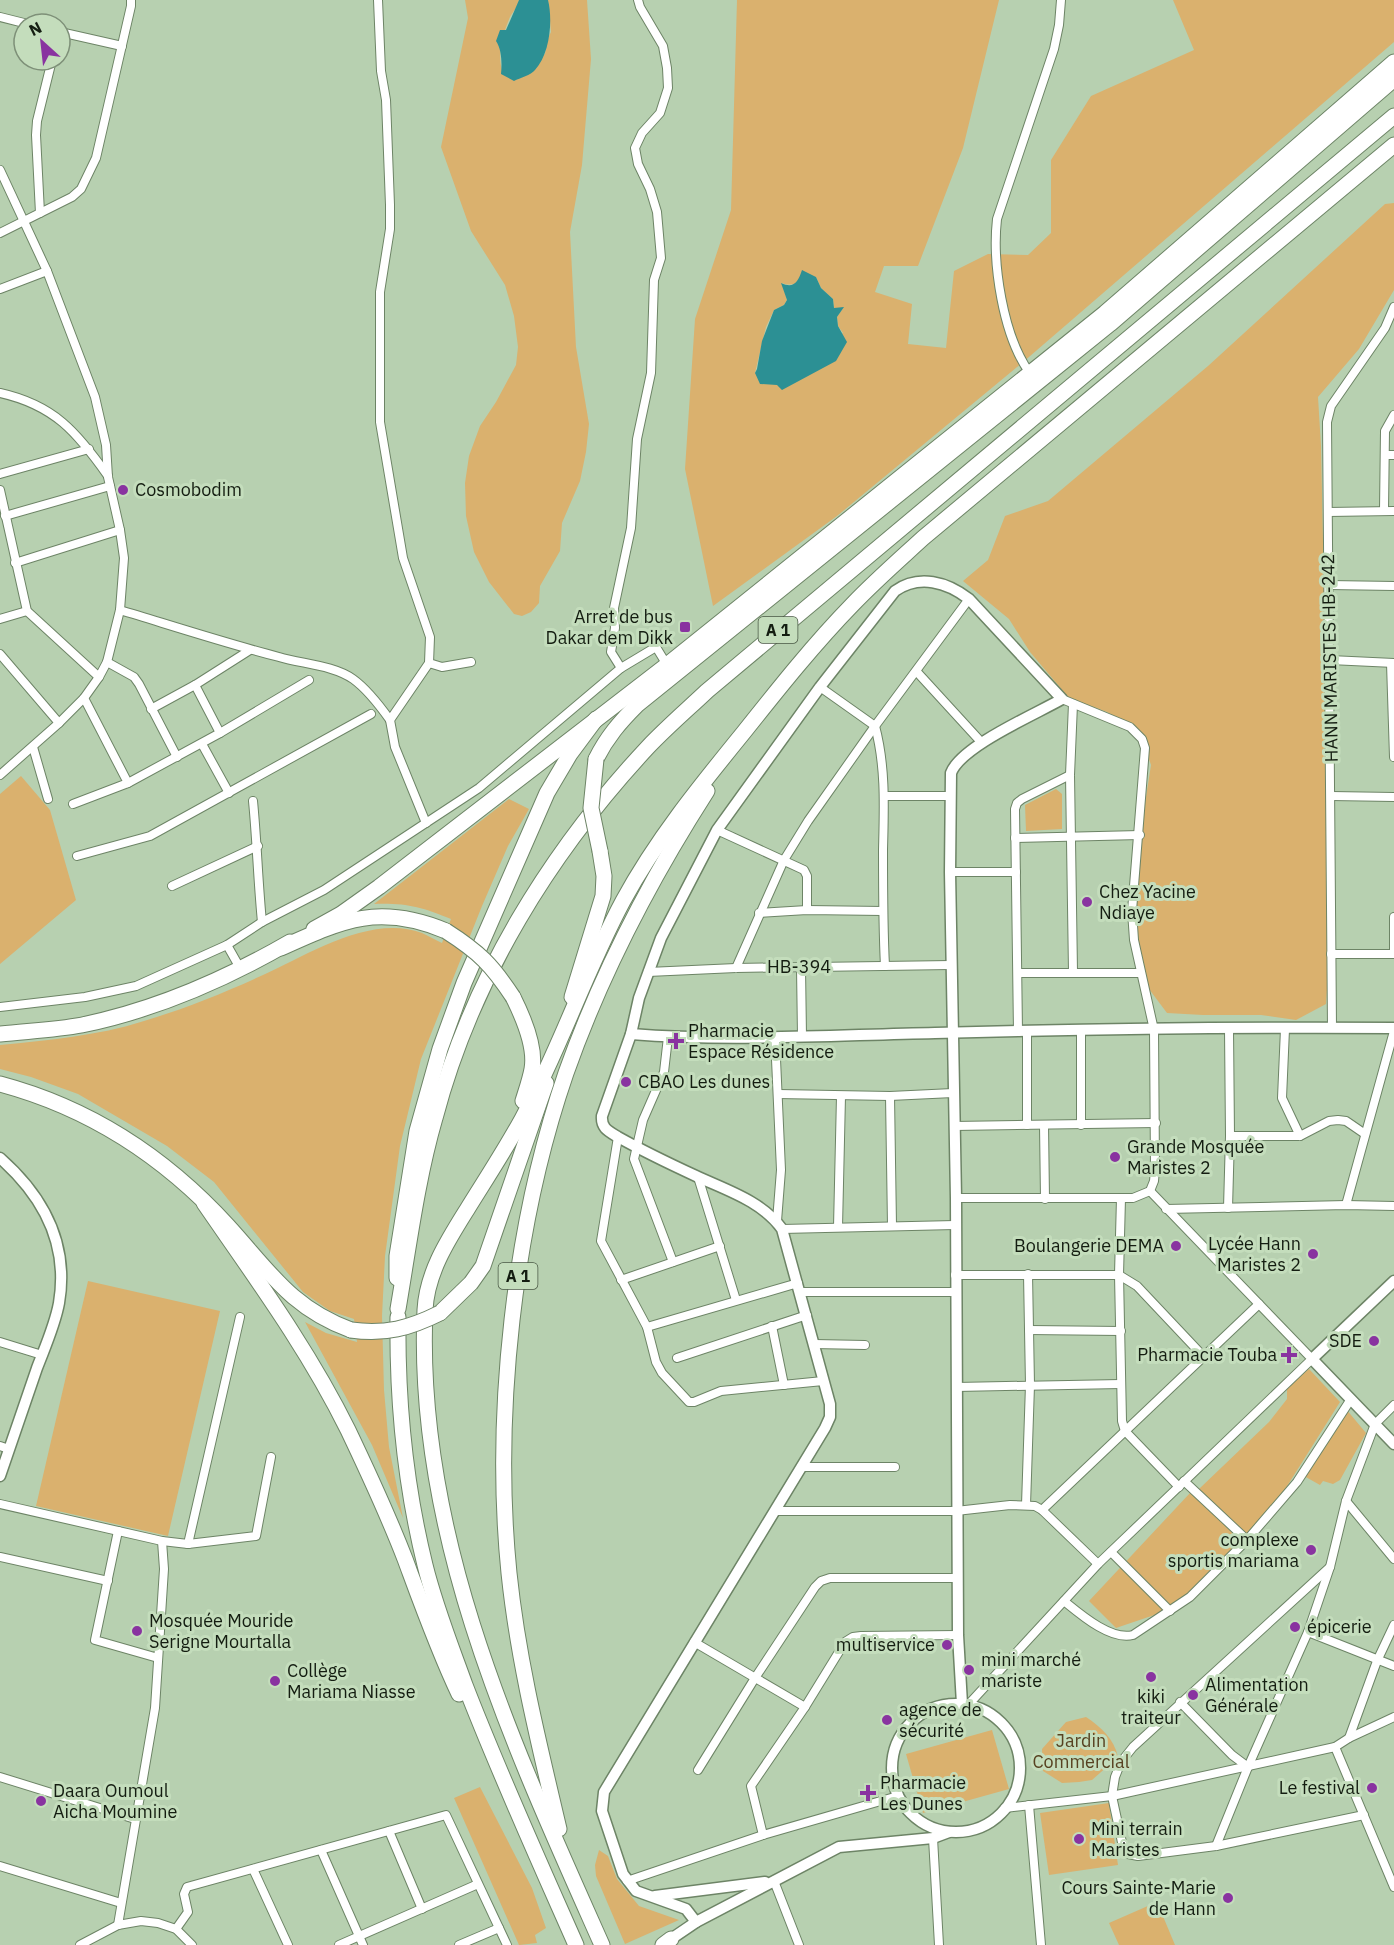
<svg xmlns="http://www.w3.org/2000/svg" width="1394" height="1945" viewBox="0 0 1394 1945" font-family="'IBM Plex Sans',sans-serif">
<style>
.green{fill:#dab16e;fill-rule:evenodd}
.water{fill:#2c9094}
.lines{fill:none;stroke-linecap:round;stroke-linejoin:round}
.minor-casing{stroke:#6d8466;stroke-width:10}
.tertiary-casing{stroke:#6d8466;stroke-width:13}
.trunk-casing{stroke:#6d8466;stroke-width:17}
.motorway-casing{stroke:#6d8466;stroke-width:17}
.minor{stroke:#fff;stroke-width:8}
.tertiary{stroke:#fff;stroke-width:10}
.trunk{stroke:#fff;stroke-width:15}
.motorway{stroke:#fff;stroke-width:15}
.trunk-bridge-casing{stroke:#6d8466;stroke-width:17;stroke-linecap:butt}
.motorway-bridge-casing{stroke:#6d8466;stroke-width:17;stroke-linecap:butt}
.trunk-bridge{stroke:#fff;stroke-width:15}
.motorway-bridge{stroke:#fff;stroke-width:15}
.poi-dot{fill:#8933a0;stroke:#c4ddbc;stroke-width:2}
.labels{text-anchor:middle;stroke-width:6;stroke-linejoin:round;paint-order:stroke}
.shield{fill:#c4ddbc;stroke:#495744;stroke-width:1.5}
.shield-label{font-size:16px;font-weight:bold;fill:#141d11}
.poi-label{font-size:18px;fill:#141d11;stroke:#c4ddbc;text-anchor:start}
.street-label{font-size:18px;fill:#141d11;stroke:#c4ddbc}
.park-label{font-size:18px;fill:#574221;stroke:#c4ddbc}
</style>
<rect width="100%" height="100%" fill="#b7d0b0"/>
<g class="green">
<path d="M465 0H519C518 8 513 11 510 17 503 34 497 52 502 70L545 54 547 40 551 32 548 0H587L591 59 582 165 570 232 576 347 589 424 586 452 580 481 562 523 560 551 540 586 539 603 531 612 522 616 514 614 489 582 474 552 466 516 465 483 469 456 480 426 496 402 516 365 518 347 514 316 505 285 471 231 441 147 468 18Z"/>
<path d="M737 0H999L963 148 918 266H884L875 292 912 304 908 344 946 348 954 271 988 254 1028 255 1051 233V160L1091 96 1194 50 1173 0H1394V42L1022 363 837 516 713 606 685 469 695 319 731 210ZM816 277 821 288 833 299 834 308H843L837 317 838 326 843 333 755 373 766 327 774 310 784 305 787 300 782 283C792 288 805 280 816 277Z"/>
<polygon points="1394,203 1394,290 1359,349 1318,397 1321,446 1324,590 1329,963 1326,1004 1296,1020 1261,1015 1203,1015 1167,1013 1146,985 1136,936 1135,905 1143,816 1151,765 1139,730 1107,712 1069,698 1030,652 1009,619 963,581 988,560 1005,516 1048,501 1208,366 1385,204"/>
<polygon points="21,776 50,810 76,900 0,964 0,794"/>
<polygon points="1056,789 1062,794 1062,829 1026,831 1025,805"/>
<path d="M509 799 529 809 508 846 482 906 421 1059 400 1146 385 1256 382 1316 384 1390 389 1447 403 1518 372 1445 305 1322 326 1333 357 1342 354 1319 330 1311 303 1292 214 1182 167 1146 78 1094 31 1077 0 1069V1045C49 1040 97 1036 144 1021 184 1009 224 993 263 975 308 955 370 914 422 933 429 936 435 940 442 943L451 919C421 907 407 903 374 904Z"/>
<polygon points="88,1281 220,1311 168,1536 36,1506"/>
<polygon points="1309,1369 1340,1402 1284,1491 1250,1532 1172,1609 1116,1628 1089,1601 1190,1493 1199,1489 1269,1422 1287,1399 1287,1388"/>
<polygon points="1346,1409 1366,1433 1340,1480 1333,1484 1323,1481 1320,1485 1304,1476"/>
<path d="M1086 1717C1101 1727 1114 1739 1118 1757L1092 1780 1079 1782 1062 1783 1043 1771 1042 1749 1066 1722Z"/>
<polygon points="992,1730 1009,1789 923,1813 906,1754"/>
<polygon points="480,1787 532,1888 546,1928 535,1935 537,1943 519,1945 454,1798"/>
<polygon points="1109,1803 1118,1865 1049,1875 1040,1813"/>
<polygon points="599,1850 608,1856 617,1879 639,1906 679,1920 625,1944 596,1876 595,1865"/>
<polygon points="1157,1902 1175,1945 1119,1945 1109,1923"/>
</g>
<g class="water">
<path d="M519 0H548C553 20 550 54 535 70 531 75 520 78 514 81L501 74C502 64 502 50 496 41L500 30H506Z"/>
<path d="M802 270 816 277 821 288 833 299 834 308 844 307 837 317 838 326 847 342 836 361 782 390 777 385 760 384 755 373 757 369 762 341 774 310 784 305 787 300 781 283C794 289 798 282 802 270Z"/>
</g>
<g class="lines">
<g class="minor-casing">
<g id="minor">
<polyline points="378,0 381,71 386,100 390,205 390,229 380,292 380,422 403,558 430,637 429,663"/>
<polyline points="0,17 28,24"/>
<polyline points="60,32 122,46"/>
<polyline points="0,170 47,271 95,397 106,445 108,477 120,530 124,558 120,610 107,662 99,677 84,698 59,723 0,775"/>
<polyline points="40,213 36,135 37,121 52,60"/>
<polyline points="0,233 72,197 81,189 96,158 131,6 131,0"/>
<polyline points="0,289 47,271"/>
<path d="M1029 372C1003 335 992 264 997 219L1054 49 1059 25 1061 0"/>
<path d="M0 393C54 405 77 432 108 476"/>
<polyline points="1385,455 1394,455"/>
<polyline points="0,474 89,449"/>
<polyline points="0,490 27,611 99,677"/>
<polyline points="1384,510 1385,431 1394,415"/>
<polyline points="1328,512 1394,511"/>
<polyline points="5,516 110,486"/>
<polyline points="15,563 120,530"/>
<polyline points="1329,585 1394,586"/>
<path d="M120 610C173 626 225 643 279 657 302 664 333 665 353 679 367 689 380 706 390 720"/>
<polyline points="0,619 27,611"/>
<polyline points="0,654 59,723"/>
<polyline points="1330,660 1394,663"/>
<polyline points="107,662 134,677 139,684 177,757"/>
<polyline points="1391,663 1394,757"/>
<polyline points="621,668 611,652 615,628 614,608 631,528 637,439 651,373 654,280 661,258 657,212 650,189 638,164 635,148 642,133 660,113 668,88 667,68 663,46 640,7 638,0"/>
<polyline points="917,672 982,743"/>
<polyline points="195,685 220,733"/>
<path d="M820 687 875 726C886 767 884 809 883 850 883 889 883 928 885 966"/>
<polyline points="1073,704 1070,775 1073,972"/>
<polyline points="151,709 195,685 250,650"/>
<polyline points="202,744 229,793"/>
<polyline points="33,747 48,799"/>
<polyline points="128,783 220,733 309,680"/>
<polyline points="884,796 950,796"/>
<polyline points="1331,796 1394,797"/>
<path d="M253 801C257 842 258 882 262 922"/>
<polyline points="73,804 128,783 84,698"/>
<polyline points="426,823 395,747 390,720 429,663 442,667 471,662"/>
<polyline points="717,830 804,870 807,876 807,910"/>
<polyline points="1015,838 1140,835"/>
<polyline points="77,856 150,836 371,714"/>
<polyline points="950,872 1016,872"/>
<polyline points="172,886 258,846"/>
<polyline points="759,913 807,910 883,911"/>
<polyline points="227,945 240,968"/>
<polyline points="1331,954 1394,954"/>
<polyline points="1394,954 1394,917"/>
<polyline points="736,968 784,860 808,821 875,726 969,599"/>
<polyline points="801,968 802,1036"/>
<polyline points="648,972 736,968 951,965"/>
<polyline points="1018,973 1140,973"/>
<polyline points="0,1007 85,997 136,986 227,945 262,922 324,890 479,788 621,668 656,647 667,665"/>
<polyline points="1332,1028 1327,422 1331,406 1385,328 1394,307"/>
<polyline points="1285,1029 1282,1098 1300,1136"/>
<polyline points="1027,1031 1027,1125"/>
<polyline points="1018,1032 1015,809 1017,803 1022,799 1070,775"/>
<polyline points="668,1037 664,1072 643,1120 634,1159 673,1262"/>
<polyline points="775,1037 781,1170 777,1221"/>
<polyline points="778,1094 890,1096 953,1093"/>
<polyline points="890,1096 892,1226"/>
<polyline points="1044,1125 1045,1199"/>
<polyline points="1081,1125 1081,1031"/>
<polyline points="954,1126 1156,1123"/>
<polyline points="1230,1136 1300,1136 1329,1121 1338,1120 1346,1121 1365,1134"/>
<polyline points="618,1137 601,1241 647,1327 656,1362 662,1373 689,1402 694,1402 721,1391 823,1381"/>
<polyline points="698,1177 736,1300"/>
<polyline points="956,1198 1133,1198 1150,1191 1154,1181 1155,1170 1154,1030 1134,940 1132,911 1145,748 1142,739 1130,727 1062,699"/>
<polyline points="1121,1198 1119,1275 1122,1421 1125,1431 1179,1487"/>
<polyline points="1346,1205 1394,1031"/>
<polyline points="1228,1208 1230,1136 1229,1029"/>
<polyline points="1166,1209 1346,1205 1394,1206"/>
<polyline points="838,1227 841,1096"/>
<polyline points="782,1229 955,1225"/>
<polyline points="955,1275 1119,1275 1137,1286 1204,1357"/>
<polyline points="621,1280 720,1246"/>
<polyline points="800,1292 955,1292"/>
<polyline points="772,1326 784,1385"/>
<polyline points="647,1327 798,1283"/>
<polyline points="1029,1330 1121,1331"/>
<polyline points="0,1342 42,1355"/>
<polyline points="814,1344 865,1345"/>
<polyline points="677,1358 807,1315"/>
<polyline points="956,1387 1121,1384"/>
<polyline points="0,1446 9,1449"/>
<polyline points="801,1467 895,1467"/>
<polyline points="1184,1481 1247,1540"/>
<polyline points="1346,1501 1394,1559"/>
<polyline points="0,1504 162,1541 188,1544 256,1536 271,1457"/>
<polyline points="1026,1505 1030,1385 1028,1274"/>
<polyline points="1042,1510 1259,1304"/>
<polyline points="775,1511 956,1511 1010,1505 1035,1506 1042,1510 1098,1564"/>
<polyline points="118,1531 95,1640 158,1658"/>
<polyline points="188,1544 240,1317"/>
<polyline points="1111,1552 1170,1611"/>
<polyline points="0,1557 108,1581"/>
<polyline points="1330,1567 1133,1747 1121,1762 1115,1777 1112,1796 1123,1847 1128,1854 1138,1856 1216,1846 1364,1815"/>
<path d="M1064 1601C1080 1614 1111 1641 1133 1635L1190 1597 1247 1540 1297 1482 1351 1399"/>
<polyline points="1308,1632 1394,1666"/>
<polyline points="694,1642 805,1707"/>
<polyline points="1180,1702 1232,1755 1248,1767"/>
<polyline points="968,1705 1098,1564 1312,1359 1150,1191"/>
<polyline points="1349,1738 1377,1661 1394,1625"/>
<polyline points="1335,1747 1394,1887"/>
<polyline points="698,1770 755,1678 815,1587 821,1581 830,1578 958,1578"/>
<polyline points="0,1777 135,1819"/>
<polyline points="1029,1805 1041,1945"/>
<polyline points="1005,1808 1112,1796 1335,1747 1349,1738 1394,1717"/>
<polyline points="389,1831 422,1909"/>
<polyline points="763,1835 751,1786 805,1707 845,1642 853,1637 861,1636 958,1635"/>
<polyline points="933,1838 939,1945"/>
<polyline points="1216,1846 1248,1767 1308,1632 1330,1567 1346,1501 1375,1424 1394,1405"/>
<polyline points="321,1850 363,1945"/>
<polyline points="0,1866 121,1903"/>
<polyline points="253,1869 288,1945"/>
<polyline points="627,1881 763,1835 898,1796"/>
<polyline points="774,1881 799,1945"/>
<polyline points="118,1925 155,1708 164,1569 162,1541"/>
<polyline points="176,1929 188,1912 184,1894 187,1887 446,1815 507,1945"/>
<polyline points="80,1945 118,1925 141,1921 158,1923 176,1929 192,1945"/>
<polyline points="339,1945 478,1884"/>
<polyline points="459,1945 499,1928"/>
</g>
</g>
<g class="tertiary-casing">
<g id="tertiary">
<path d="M631 1034C732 1042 834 1035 935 1033 1088 1029 1241 1027 1394 1028"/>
<path d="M0 1158C43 1196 69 1244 59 1303 55 1325 45 1347 37 1368 25 1404 12 1440 0 1476"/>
<polyline points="1394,1281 1312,1359 1394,1444"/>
<circle cx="956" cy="1768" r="64"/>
<polyline points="655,1896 765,1882"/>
<path d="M696 1922 686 1909 636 1891 623 1874 602 1811 604 1792 825 1428 830 1417V1404L782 1229C762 1201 726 1190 696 1176 670 1164 643 1151 618 1137 608 1131 601 1128 602 1116L631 1034 639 998 661 938 717 830 820 687 895 591C919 574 947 582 969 599L1062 699C1036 714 961 746 951 773L950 872 956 1198 958 1635 962 1704"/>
<polyline points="671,1939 696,1922 839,1847 933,1838 949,1832"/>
</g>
</g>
<g class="trunk-casing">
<g id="trunk">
<path d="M596 759C607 737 620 722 637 705L1110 324 1394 79"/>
<polyline points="314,929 341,914 379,887 667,665 1105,313 1394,62"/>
<polyline points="572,997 603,896 604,876 600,851"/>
<path d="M0 1034C27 1031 55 1030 82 1025 155 1010 226 979 290 942"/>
<path d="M0 1084C90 1108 165 1157 228 1226 269 1271 291 1308 351 1330"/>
<polyline points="440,1313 471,1283 483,1266 546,1083"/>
</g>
</g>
<g class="motorway-casing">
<g id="motorway">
<path d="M281 948C343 920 379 903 446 931"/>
<path d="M513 997C523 1017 536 1047 532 1069 530 1080 526 1091 523 1101"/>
<path d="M204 1203C255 1277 308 1349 348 1430 368 1472 388 1515 405 1559 422 1605 438 1650 459 1694"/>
<polyline points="397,1278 397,1256 417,1131 440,1049 464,983 547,793 570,754 596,719"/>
<path d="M398 1309C409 1245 417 1180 435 1118 472 978 550 852 648 747 667 727 688 709 707 691L1394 116"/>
<path d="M398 1317C397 1400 405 1484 425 1565 435 1606 451 1646 465 1685 499 1773 538 1859 576 1945"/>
<path d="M559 1829C539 1744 518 1660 509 1573 493 1414 514 1224 566 1073 601 974 650 880 707 791"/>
<path d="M602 1945C513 1745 415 1535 425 1310 427 1272 448 1240 468 1208 486 1179 505 1150 522 1119 560 1049 585 972 623 901 656 840 700 786 744 732 779 688 814 644 853 604 875 581 899 560 923 538L1394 145"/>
<polyline points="663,1945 671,1939"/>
</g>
</g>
<use href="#minor" class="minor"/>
<use href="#tertiary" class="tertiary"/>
<use href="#trunk" class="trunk"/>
<use href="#motorway" class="motorway"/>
<g class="trunk-bridge-casing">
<g id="trunk-bridge">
<polyline points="596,759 591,808 600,851"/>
<path d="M351 1330C385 1335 410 1328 440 1313"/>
</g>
</g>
<g class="motorway-bridge-casing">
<path id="motorway-bridge" d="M446 931C479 952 492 965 513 997"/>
</g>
<use href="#trunk-bridge" class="trunk-bridge"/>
<use href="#motorway-bridge" class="motorway-bridge"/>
</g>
<g class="poi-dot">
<circle cx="123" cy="490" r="6"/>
<rect x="679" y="621" width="12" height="12" rx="3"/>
<circle cx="1087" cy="902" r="6"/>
<path d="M673 1032h6v6h6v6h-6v6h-6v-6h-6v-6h6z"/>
<circle cx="626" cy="1082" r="6"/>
<circle cx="1115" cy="1157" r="6"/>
<circle cx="1176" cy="1246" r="6"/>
<circle cx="1313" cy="1254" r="6"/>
<circle cx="1374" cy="1341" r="6"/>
<path d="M1286 1346h6v6h6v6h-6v6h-6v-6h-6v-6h6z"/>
<circle cx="1311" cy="1550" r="6"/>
<circle cx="1295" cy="1627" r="6"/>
<circle cx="137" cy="1631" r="6"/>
<circle cx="947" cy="1645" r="6"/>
<circle cx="969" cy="1670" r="6"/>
<circle cx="1151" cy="1677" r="6"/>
<circle cx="275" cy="1681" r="6"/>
<circle cx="1193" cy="1695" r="6"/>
<circle cx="887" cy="1720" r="6"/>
<circle cx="1372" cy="1788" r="6"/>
<path d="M865 1784h6v6h6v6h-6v6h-6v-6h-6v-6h6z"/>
<circle cx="41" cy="1801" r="6"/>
<circle cx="1079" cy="1839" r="6"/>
<circle cx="1228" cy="1898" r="6"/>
</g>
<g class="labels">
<g class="shield">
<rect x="758.5" y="617" width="39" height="26" rx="4.5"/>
<rect x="498.5" y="1263" width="39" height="26" rx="4.5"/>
</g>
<g class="shield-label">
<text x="778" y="636">A 1</text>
<text x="518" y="1282">A 1</text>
</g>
<g class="poi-label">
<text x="135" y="496">Cosmobodim</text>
<text x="673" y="623" text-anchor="end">Arret de bus<tspan x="673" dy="21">Dakar dem Dikk</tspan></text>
<text x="1099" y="898">Chez Yacine<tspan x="1099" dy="21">Ndiaye</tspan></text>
<text x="688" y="1037">Pharmacie<tspan x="688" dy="21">Espace Résidence</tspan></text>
<text x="638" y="1088">CBAO Les dunes</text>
<text x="1127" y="1153">Grande Mosquée<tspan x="1127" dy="21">Maristes 2</tspan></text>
<text x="1301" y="1250" text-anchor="end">Lycée Hann<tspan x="1301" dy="21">Maristes 2</tspan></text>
<text x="1164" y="1252" text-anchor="end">Boulangerie DEMA</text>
<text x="1362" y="1347" text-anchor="end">SDE</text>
<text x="1277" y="1361" text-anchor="end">Pharmacie Touba</text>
<text x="1299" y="1546" text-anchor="end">complexe<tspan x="1299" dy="21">sportis mariama</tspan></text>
<text x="149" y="1627">Mosquée Mouride<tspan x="149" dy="21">Serigne Mourtalla</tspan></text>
<text x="1307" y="1633">épicerie</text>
<text x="935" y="1651" text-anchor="end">multiservice</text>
<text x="981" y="1666">mini marché<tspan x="981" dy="21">mariste</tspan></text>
<text x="287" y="1677">Collège<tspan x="287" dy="21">Mariama Niasse</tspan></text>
<text x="1205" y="1691">Alimentation<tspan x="1205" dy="21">Générale</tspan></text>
<text x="1151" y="1703" text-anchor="middle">kiki<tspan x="1151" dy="21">traiteur</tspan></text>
<text x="899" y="1716">agence de<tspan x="899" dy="21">sécurité</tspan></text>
<text x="880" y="1789">Pharmacie<tspan x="880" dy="21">Les Dunes</tspan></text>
<text x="1360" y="1794" text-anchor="end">Le festival</text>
<text x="53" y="1797">Daara Oumoul<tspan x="53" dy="21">Aicha Moumine</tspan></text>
<text x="1091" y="1835">Mini terrain<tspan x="1091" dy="21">Maristes</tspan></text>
<text x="1216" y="1894" text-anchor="end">Cours Sainte-Marie<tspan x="1216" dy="21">de Hann</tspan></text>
</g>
<g class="street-label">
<text transform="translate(1330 658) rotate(-91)" y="6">HANN MARISTES HB-242</text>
<text x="799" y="973">HB-394</text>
</g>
<g class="park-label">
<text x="1081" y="1747">Jardin<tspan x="1081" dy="21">Commercial</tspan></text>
</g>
</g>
<g transform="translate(42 42) rotate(333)"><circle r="28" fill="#c4ddbc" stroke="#7e9078" stroke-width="1.5"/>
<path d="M0-4.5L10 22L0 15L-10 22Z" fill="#8933a0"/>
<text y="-9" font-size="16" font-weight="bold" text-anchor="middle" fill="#141d11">N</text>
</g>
</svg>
